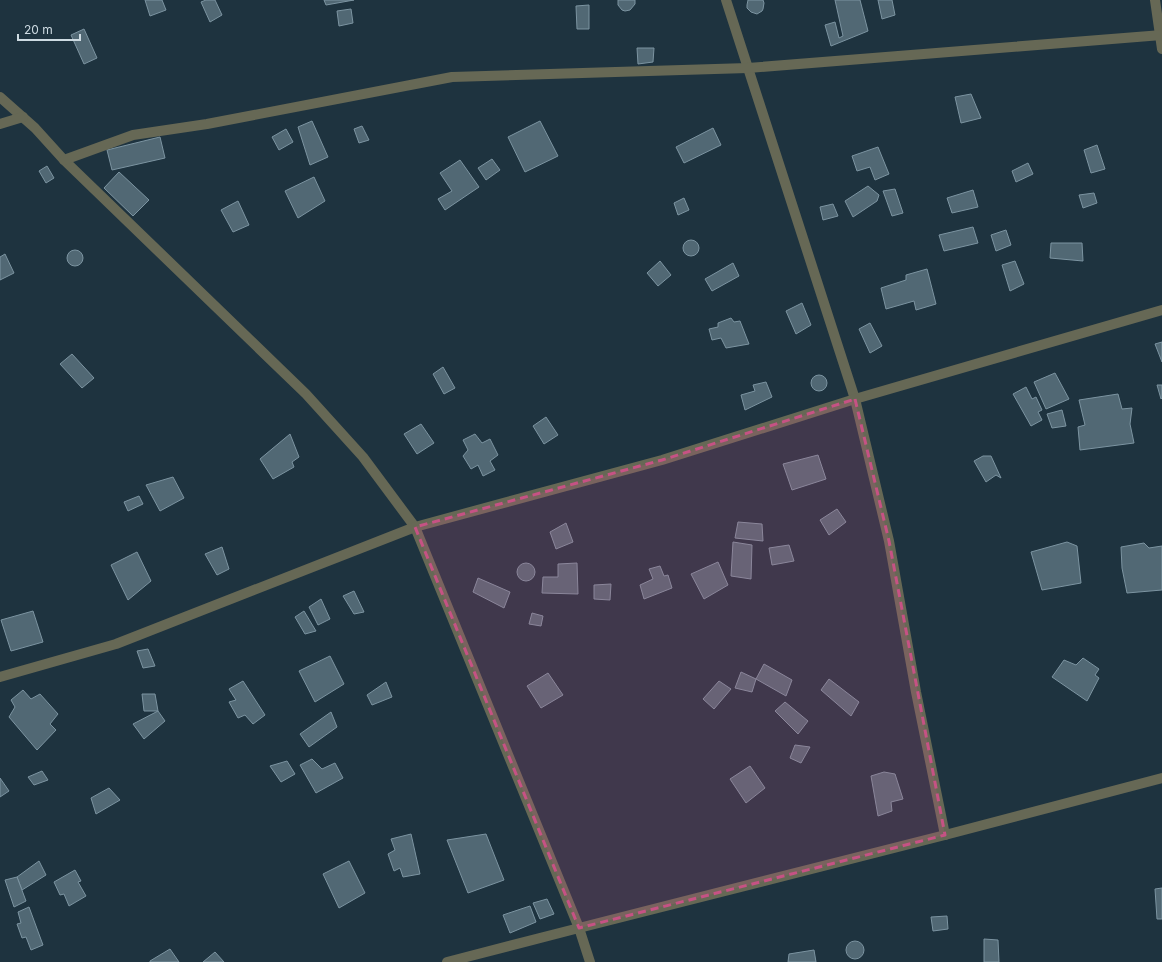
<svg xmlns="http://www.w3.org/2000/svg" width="1162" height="962" viewBox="0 0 1162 962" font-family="Inter,sans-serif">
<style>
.building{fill:#516874;stroke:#7c94a1}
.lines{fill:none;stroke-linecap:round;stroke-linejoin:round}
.minor{stroke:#666855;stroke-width:10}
.marked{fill:#c65284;fill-opacity:0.2;stroke:#c65284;stroke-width:3;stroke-dasharray:8 5;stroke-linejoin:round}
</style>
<rect width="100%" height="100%" fill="#1e333f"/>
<g class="building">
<polygon points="145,0 162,0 166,10 150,16"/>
<polygon points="206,0 215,0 222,15 210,22 201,2"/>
<polygon points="324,0 354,0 326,5"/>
<polygon points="618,0 635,0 635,4 630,10 625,11 622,10 618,5"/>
<polygon points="748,0 763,0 764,3 763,9 762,11 757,14 751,12 747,8 747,5"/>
<polygon points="835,0 860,0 868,31 831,46 825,25 835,22 839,38 843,36"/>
<polygon points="878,0 892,0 895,15 882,19"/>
<polygon points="589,5 589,29 577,29 576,6"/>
<polygon points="351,9 353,23 339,26 337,11"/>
<polygon points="84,29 97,58 84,64 71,35"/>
<polygon points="637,48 654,48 653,62 638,64"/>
<polygon points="971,94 981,118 961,123 955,97"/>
<polygon points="312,121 328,157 310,165 298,127"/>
<polygon points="540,121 558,156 525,172 508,137"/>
<polygon points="362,126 369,140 359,143 354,129"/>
<polygon points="713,128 721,145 684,163 676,147"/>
<polygon points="286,129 293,142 279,150 272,137"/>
<polygon points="160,137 165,158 112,170 107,150"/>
<polygon points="1097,145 1105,169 1091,173 1084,150"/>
<polygon points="878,147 889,174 875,180 870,167 857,171 852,156"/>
<polygon points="492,159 500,170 486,180 478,168"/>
<polygon points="460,160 479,187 445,210 438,199 452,191 440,173"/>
<polygon points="1028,163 1033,174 1016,182 1012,171"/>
<polygon points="47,166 54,178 46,183 39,171"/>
<polygon points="119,172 149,200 133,216 104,188"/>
<polygon points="314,177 325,201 298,218 285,191"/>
<polygon points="868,186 879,195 877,201 853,217 845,201"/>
<polygon points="895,189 903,213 892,216 883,191"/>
<polygon points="973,190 978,207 952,213 947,198"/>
<polygon points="1094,193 1097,203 1083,208 1079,195"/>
<polygon points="684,198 689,210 678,215 674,203"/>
<polygon points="238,201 249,225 233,232 221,210"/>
<polygon points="833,204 838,216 823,220 820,207"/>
<polygon points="973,227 978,243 944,251 939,235"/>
<polygon points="1006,230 1011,245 996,251 991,235"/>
<circle cx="691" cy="248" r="8"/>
<polygon points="1051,243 1082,243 1083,261 1050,258"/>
<circle cx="75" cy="258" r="8"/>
<polygon points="5,254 14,273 0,280 0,257"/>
<polygon points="660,261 671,275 658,286 647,273"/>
<polygon points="1015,261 1024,284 1010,291 1002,265"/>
<polygon points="733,263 739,276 712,291 705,279"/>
<polygon points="927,269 936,304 916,310 914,301 886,309 881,288 906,280 906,275"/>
<polygon points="802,303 811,325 796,334 786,311"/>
<polygon points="731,318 734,322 740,321 749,344 726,348 721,338 712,340 709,329 718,327 718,323"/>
<polygon points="870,323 882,346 870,353 859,329"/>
<polygon points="1162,342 1162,362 1155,344"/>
<polygon points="72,354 94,378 82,388 60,364"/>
<polygon points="443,367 455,388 444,394 433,374"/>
<polygon points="1055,373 1069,399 1046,409 1034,382"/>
<circle cx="819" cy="383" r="8"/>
<polygon points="766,382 772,397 745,410 741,395 755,391 753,385"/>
<polygon points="1157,385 1162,385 1162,398 1161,399"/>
<polygon points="1026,387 1032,399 1036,397 1042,410 1038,412 1042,420 1031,426 1013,394"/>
<polygon points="1118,394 1122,409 1132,408 1130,424 1134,443 1080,450 1078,427 1085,425 1079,400"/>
<polygon points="1062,410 1066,426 1052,428 1047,414"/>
<polygon points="546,417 558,435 544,444 533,426"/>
<polygon points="421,424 434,443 417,454 404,434"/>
<polygon points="290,434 299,457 292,462 294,467 273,479 260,459"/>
<polygon points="475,434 482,443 490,439 498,455 490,461 495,470 483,476 478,465 471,469 463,456 468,450 463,440"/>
<polygon points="818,455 826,479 792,490 783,464"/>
<polygon points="983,456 991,456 1001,478 996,475 986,482 974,461"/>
<polygon points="173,477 184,498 160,511 146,485"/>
<polygon points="139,496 143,504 128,511 124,502"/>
<polygon points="837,509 846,522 829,535 820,520"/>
<polygon points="738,522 762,524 763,541 735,538"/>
<polygon points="566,523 573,542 556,549 550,532"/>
<polygon points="733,542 752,545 751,579 731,576"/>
<polygon points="1067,542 1077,546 1081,583 1042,590 1031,552"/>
<polygon points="1144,543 1149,548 1162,546 1162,590 1127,593 1122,568 1121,547"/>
<polygon points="789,545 794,561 772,565 769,548"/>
<polygon points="222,547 229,569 217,575 205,554"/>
<polygon points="137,552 151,581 128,600 111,565"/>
<polygon points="718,562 728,585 704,599 691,574"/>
<polygon points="577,563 578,594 542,593 543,577 558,577 558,564"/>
<circle cx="526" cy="572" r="9"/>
<polygon points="660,566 664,576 668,575 672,588 644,599 640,585 653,579 649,569"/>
<polygon points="478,578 510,592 504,608 473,592"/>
<polygon points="611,584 610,600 594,599 594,585"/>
<polygon points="354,591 364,612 354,614 343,596"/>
<polygon points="321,599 330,619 318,625 309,607"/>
<polygon points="33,611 43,642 11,651 1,620"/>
<polygon points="304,611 316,631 305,634 295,617"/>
<polygon points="532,613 543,616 541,626 529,624"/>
<polygon points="148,649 155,666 143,668 137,651"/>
<polygon points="330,656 344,684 315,702 299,671"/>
<polygon points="1083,658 1099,669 1095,675 1099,678 1087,701 1052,677 1064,660 1076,665"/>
<polygon points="764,664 792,680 786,696 756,679"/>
<polygon points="741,672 756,679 752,692 735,688"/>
<polygon points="548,673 563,695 541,708 527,686"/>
<polygon points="829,679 859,702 851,716 821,690"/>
<polygon points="243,681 265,715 253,724 245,715 238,718 229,702 236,700 229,689"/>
<polygon points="719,681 731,689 714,709 703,699"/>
<polygon points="386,682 392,697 372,705 367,695"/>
<polygon points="23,690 31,699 40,694 58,714 50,724 56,730 37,750 9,717 15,707 11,700"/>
<polygon points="142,694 155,694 158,711 144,711"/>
<polygon points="785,702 808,721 798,734 775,711"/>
<polygon points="158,711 165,721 144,739 133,724"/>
<polygon points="331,712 337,727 309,747 300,734"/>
<polygon points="795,745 810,747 801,763 790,758"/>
<polygon points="312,759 322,769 335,763 343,778 316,793 300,765"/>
<polygon points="287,761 295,774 281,782 270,766"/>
<polygon points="750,766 765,788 746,803 730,779"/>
<polygon points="42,771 48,780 34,785 28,777"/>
<polygon points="884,772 895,774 903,799 891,802 892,811 878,816 871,776"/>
<polygon points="0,778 9,791 0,797"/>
<polygon points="109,788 120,800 96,814 91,798"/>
<polygon points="411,834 420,874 403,877 400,868 394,871 388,854 395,850 391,839"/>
<polygon points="486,834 504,880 468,893 447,840"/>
<polygon points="39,861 46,875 22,890 17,877"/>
<polygon points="349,861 365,893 339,908 323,874"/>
<polygon points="75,870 81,881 78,882 86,896 69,906 64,894 60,895 54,882"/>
<polygon points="17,877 26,901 14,907 5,880"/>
<polygon points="1162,888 1162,919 1157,919 1155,889"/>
<polygon points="547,899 554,914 540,919 533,903"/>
<polygon points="530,906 536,922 510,933 503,915"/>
<polygon points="29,907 43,945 31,950 26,937 22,938 17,924 21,923 18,912"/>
<polygon points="947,916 948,929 933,931 931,917"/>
<polygon points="984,939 998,940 999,962 984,962"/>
<circle cx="855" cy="950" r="9"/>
<polygon points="170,949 179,962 150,962 150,961"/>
<polygon points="814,950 816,962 788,962 789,954"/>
<polygon points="215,952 224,962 203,962"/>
</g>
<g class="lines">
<g class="minor">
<polyline points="726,0 855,399 889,541 916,692 945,835"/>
<polyline points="1155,0 1162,49"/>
<polyline points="0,97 35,128 64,160 306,394 363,457 415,527 579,928 945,835 1162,778"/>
<polyline points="0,124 23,117"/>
<polyline points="64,160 133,135 207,124 452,77 748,68 1162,35"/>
<polyline points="0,677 116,644 415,527 662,460 855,399 1162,310"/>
<polyline points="447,962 579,928 590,962"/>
</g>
</g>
<path class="marked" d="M855 399 889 541 945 835 579 928 415 527 662 460Z"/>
<path d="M18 34v6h62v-6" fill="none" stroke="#cedbe2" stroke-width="2"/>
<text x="24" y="34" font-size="12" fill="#cedbe2" stroke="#1e333f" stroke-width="3" paint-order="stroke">20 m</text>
</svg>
